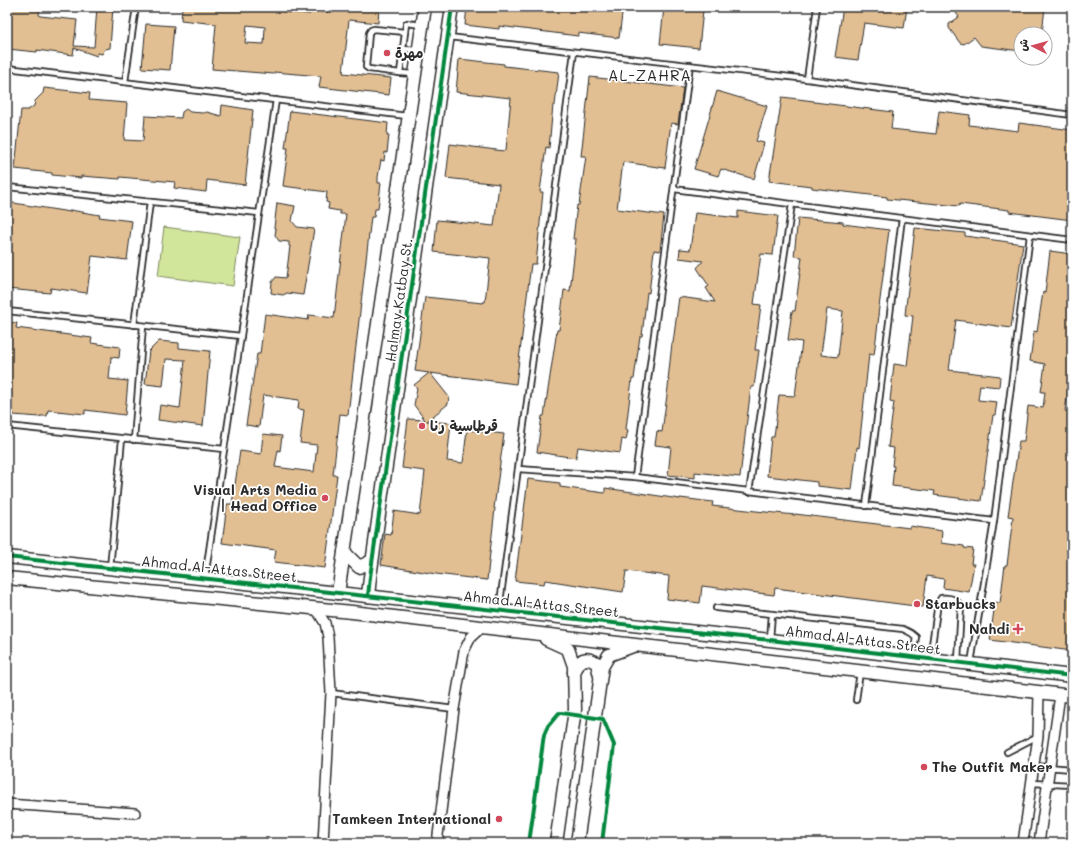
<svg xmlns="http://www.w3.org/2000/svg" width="1079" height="850" viewBox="0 0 1079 850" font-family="Mali,'Playpen Sans Arabic',sans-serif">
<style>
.green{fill:#d1e69b;stroke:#7e8863}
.building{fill:#e2bf93;stroke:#2b2b2b;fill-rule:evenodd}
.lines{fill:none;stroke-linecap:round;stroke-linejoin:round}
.lane-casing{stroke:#2b2b2b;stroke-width:8}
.street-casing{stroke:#2b2b2b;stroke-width:12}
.secondary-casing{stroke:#2b2b2b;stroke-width:15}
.lane{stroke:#fff;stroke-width:4.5}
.street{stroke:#fff;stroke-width:9}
.secondary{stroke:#fff;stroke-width:12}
.cycleway-casing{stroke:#fff;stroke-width:6}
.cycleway{stroke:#00873e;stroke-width:4}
.poi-dot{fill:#d1495b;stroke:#fff;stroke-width:1.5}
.labels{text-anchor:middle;stroke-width:3.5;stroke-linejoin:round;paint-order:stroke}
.poi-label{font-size:14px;font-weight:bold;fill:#2b2b2b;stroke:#fff;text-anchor:start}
.street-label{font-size:14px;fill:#2b2b2b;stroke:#fff}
.neighbourhood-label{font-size:15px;letter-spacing:1px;fill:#2b2b2b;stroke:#fff}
</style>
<rect width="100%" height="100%" fill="#fff"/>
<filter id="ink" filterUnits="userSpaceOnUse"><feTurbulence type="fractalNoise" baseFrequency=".025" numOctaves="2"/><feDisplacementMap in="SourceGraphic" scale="8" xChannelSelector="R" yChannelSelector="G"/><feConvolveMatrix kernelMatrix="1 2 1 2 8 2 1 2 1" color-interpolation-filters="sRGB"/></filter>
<g filter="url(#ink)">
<polygon class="green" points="164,227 240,237 233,286 158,276"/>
<g class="building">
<polygon points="7,7 40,7 39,14 40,16 77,20 74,46 94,47 97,7 113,7 110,48 105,49 102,54 98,53 97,56 74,48 73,55 37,50 37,52 7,49"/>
<path d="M182 7H285L284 12 310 14V11L328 12V7H379L378 23 349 20 343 73 391 78 389 95 319 87 321 76 274 72V74L212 69 216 24 181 20ZM247 25 265 27 264 44 245 43Z"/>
<polygon points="467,7 623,7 619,38 578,33 578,36 499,26 499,29 465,25"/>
<polygon points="664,7 703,10 699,48 660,44"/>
<polygon points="843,7 907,7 904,28 864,23 858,60 835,57"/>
<polygon points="952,7 1045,7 1042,34 1021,34 1021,51 981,46 974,37 964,44 960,43 949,28 949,24 959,17"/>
<polygon points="146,24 174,26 170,70 142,68"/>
<polygon points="459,59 504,64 504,66 559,72 555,105 553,105 549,148 546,147 540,192 543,192 536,264 531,264 516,384 430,373 449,397 448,404 427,421 451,423 447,461 463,463 467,430 504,434 494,508 495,508 487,580 436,574 381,565 385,534 391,535 394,511 420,515 425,471 402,468 408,419 425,420 414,405 417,389 414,385 429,373 415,371 425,297 483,303 483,302 485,302 490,258 434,252 437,220 494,226 499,184 446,178 450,144 504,151 506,150 511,98 456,92"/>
<polygon points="590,77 683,88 678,124 671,123 665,168 623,162 617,209 664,215 660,251 654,250 649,293 647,292 642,336 640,336 634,379 632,379 626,429 628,430 626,440 622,439 620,453 578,447 576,458 537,452 542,416 544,416 557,330 559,330 564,290 570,291 576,239 573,239 577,205 579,205 586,156 581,156"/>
<polygon points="44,88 90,93 89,100 127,103 124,140 143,141 145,116 181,118 182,112 186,109 190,112 203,113 207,112 221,116 222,105 253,110 245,185 207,180 206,192 174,188 175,182 120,177 120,179 81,176 81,178 52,175 52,173 15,169 21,110 28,110 34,106 35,101 43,93"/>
<polygon points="717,91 767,106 756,141 764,143 754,179 721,169 718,176 694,169"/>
<polygon points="782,97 814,101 814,102 893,112 891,129 936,134 939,111 970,115 969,125 1018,131 1019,123 1072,130 1072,220 1009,212 1009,210 960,204 959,206 887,199 887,197 812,188 812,186 769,181"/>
<polygon points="290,111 388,123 387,135 389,135 387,153 385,152 384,161 381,160 378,177 378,183 381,183 378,209 375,209 374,217 371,217 348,415 340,414 333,475 337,475 325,568 274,562 276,550 222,543 227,504 232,504 240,451 261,454 263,434 282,436 280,451 278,450 275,467 314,472 317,445 300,443 304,410 298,409 299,400 263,395 259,427 246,425 257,354 260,354 265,314 308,320 309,315 334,318 346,214 340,214 340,211 328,209 329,203 326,202 327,192 283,186 288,148 285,148"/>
<polygon points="7,202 70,212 70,210 100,215 99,217 132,221 127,260 92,256 87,293 51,288 50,293 7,289"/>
<polygon points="277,203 295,206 292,221 297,227 314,229 303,295 287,293 283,295 271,293 272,282 276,277 286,278 290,246 289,246 289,242 279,241 275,235 276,229 274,228"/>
<polygon points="738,211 778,216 773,255 761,254 754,304 761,305 755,350 759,350 754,387 751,387 740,477 695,472 695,478 668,475 671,447 655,445 657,431 662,432 669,380 668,380 672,343 673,343 679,297 715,302 706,288 709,286 697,268 703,261 679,258 680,249 690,250 695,213 738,218"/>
<path d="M798 218 843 222V224L889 230 878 315H879L874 355 869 354 859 448 857 447 852 490 817 486V482L767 476 771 437H774L779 395 795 396 802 342 788 340 792 311H795L802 257 794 256ZM827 309 843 311 838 357 821 355Z"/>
<polygon points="915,228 965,233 965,236 1023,244 1011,328 956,320 949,370 1000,376 999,387 980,385 978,400 997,402 995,415 993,415 981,501 934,495 935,491 892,486 894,466 892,466 894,448 888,447 894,402 890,401 894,364 907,366 913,316 905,315"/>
<polygon points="1050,251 1072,254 1072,367 1065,411 1072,412 1072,425 1069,448 1069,454 1072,454 1072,651 990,640 995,602 1000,603 1005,565 1007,565 1013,517 1008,516 1019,441 1024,441 1028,406 1043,408 1045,392 1041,392 1045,364 1030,361 1034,331 1037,332 1043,292 1045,293"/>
<polygon points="7,322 17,323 16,328 92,338 91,343 120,347 119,358 111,357 109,379 128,381 125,415 85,410 85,414 48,410 47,416 40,416 40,417 13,415 13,413 7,412"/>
<polygon points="159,341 179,343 179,348 210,351 203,426 158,420 160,405 180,408 185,360 166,359 163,386 145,384 149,351"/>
<polygon points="528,479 560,483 560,487 605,493 605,488 680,499 680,498 713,502 712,506 756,511 795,515 795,514 910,528 910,526 942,531 941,543 964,546 964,548 973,549 971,564 974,564 969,592 943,588 944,579 927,576 923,607 775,588 774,595 702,586 700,603 667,599 669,576 626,571 623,592 545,580 544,584 515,581"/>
</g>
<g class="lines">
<g class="lane-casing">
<g id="lane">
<polyline points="817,7 807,79 1072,115"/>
<polyline points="449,37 807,79"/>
<polyline points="403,49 417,50"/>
<polyline points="7,68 407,116"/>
<polyline points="400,73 369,69 366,67 369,33 371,30 374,29 405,32"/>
<polyline points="414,74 400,73 406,24 407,23 421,25"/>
<polyline points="125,82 136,7"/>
<polyline points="7,187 259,213"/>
<polyline points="674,189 1072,240"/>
<polyline points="7,311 241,336"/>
<polyline points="134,325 150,202"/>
<polyline points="7,426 224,449"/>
<polyline points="134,440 143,326"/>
<polyline points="518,469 635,477 994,521"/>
<polyline points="635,477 690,65"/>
<polyline points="749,492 792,204"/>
<polyline points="866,506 902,218"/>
<polyline points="110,568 122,439"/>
<polyline points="205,578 276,100"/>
<polyline points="716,608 772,614 770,639"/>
<polyline points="499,610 574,52"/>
<polyline points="772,614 903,629 911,633 916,637 913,656"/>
<path d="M930 659 938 603 941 598C949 597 956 598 961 606L958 661"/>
<polyline points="971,663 994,521 1030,235"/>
<polyline points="331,693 454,709"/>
<polyline points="856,700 860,672"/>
<polyline points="1007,752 1038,736"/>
<polyline points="1034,766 1072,769"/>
<polyline points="1031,783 1072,785"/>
</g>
</g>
<g class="street-casing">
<g id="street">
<polyline points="316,609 325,623 328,637 331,693 323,843"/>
<polyline points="7,804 135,813"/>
<polyline points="437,843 454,709 464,651 471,637 482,627"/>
<polyline points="1023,843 1038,736 1039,693"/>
<polyline points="1039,843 1060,695"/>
</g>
</g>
<g class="secondary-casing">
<g id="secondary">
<polyline points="344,552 359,567 372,561"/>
<polyline points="7,557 770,640 1072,676"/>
<polyline points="7,578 352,612 1072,696"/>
<polyline points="338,593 425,7"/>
<polyline points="368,596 370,577 452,7"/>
<polyline points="546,639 568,649 574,666 575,710 556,843"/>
<path d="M574 672C580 660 584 655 597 663L600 676"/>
<polyline points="577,843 602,667 609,655 633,646"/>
</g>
</g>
<use href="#lane" class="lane"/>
<use href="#street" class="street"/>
<use href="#secondary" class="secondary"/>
<g class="cycleway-casing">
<g id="cycleway">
<polyline points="7,557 770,640 1072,676"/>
<polyline points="368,596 370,577 452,7"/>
<polyline points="561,713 603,719 614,745 602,843"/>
<polyline points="529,843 544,735 548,726 559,713"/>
</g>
</g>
<use href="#cycleway" class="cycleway"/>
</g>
</g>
<g class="poi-dot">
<circle cx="387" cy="53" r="4"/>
<circle cx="422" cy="426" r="4"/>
<circle cx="325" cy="498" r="4"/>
<circle cx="917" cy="604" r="4"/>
<path d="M1016 623h4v4h4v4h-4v4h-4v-4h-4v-4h4z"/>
<circle cx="924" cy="767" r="4"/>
<circle cx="499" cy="819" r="4"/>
</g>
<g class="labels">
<g class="poi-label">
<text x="395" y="58">مهرة</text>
<text x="430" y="431">قرطاسية رنا</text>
<text x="317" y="495" text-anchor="end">Visual Arts Media<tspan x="317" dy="16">| Head Office</tspan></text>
<text x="925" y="609">Starbucks</text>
<text x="1010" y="634" text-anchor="end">Nahdi</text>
<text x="932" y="772">The Outfit Maker</text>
<text x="491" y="824" text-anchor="end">Tamkeen International</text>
</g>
<g class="street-label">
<text transform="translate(399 300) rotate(-82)" y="5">Halmay Katbay St.</text>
<text transform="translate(219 569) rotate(6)" y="5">Ahmad Al-Attas Street</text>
<text transform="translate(541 604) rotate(6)" y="5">Ahmad Al-Attas Street</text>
<text transform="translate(863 640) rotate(7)" y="5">Ahmad Al-Attas Street</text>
</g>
<g class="neighbourhood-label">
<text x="650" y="81">AL-ZAHRA</text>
</g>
</g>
<rect width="1079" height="850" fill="none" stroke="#fff" stroke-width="24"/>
<rect x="12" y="12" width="1055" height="826" fill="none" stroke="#2b2b2b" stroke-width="1.5" filter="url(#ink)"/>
<g transform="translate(1033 46) rotate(276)"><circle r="19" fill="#ffffff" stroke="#aaaaaa"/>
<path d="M0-3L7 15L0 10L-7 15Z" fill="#d1495b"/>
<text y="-6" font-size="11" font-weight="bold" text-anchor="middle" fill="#2b2b2b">ش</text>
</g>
</svg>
